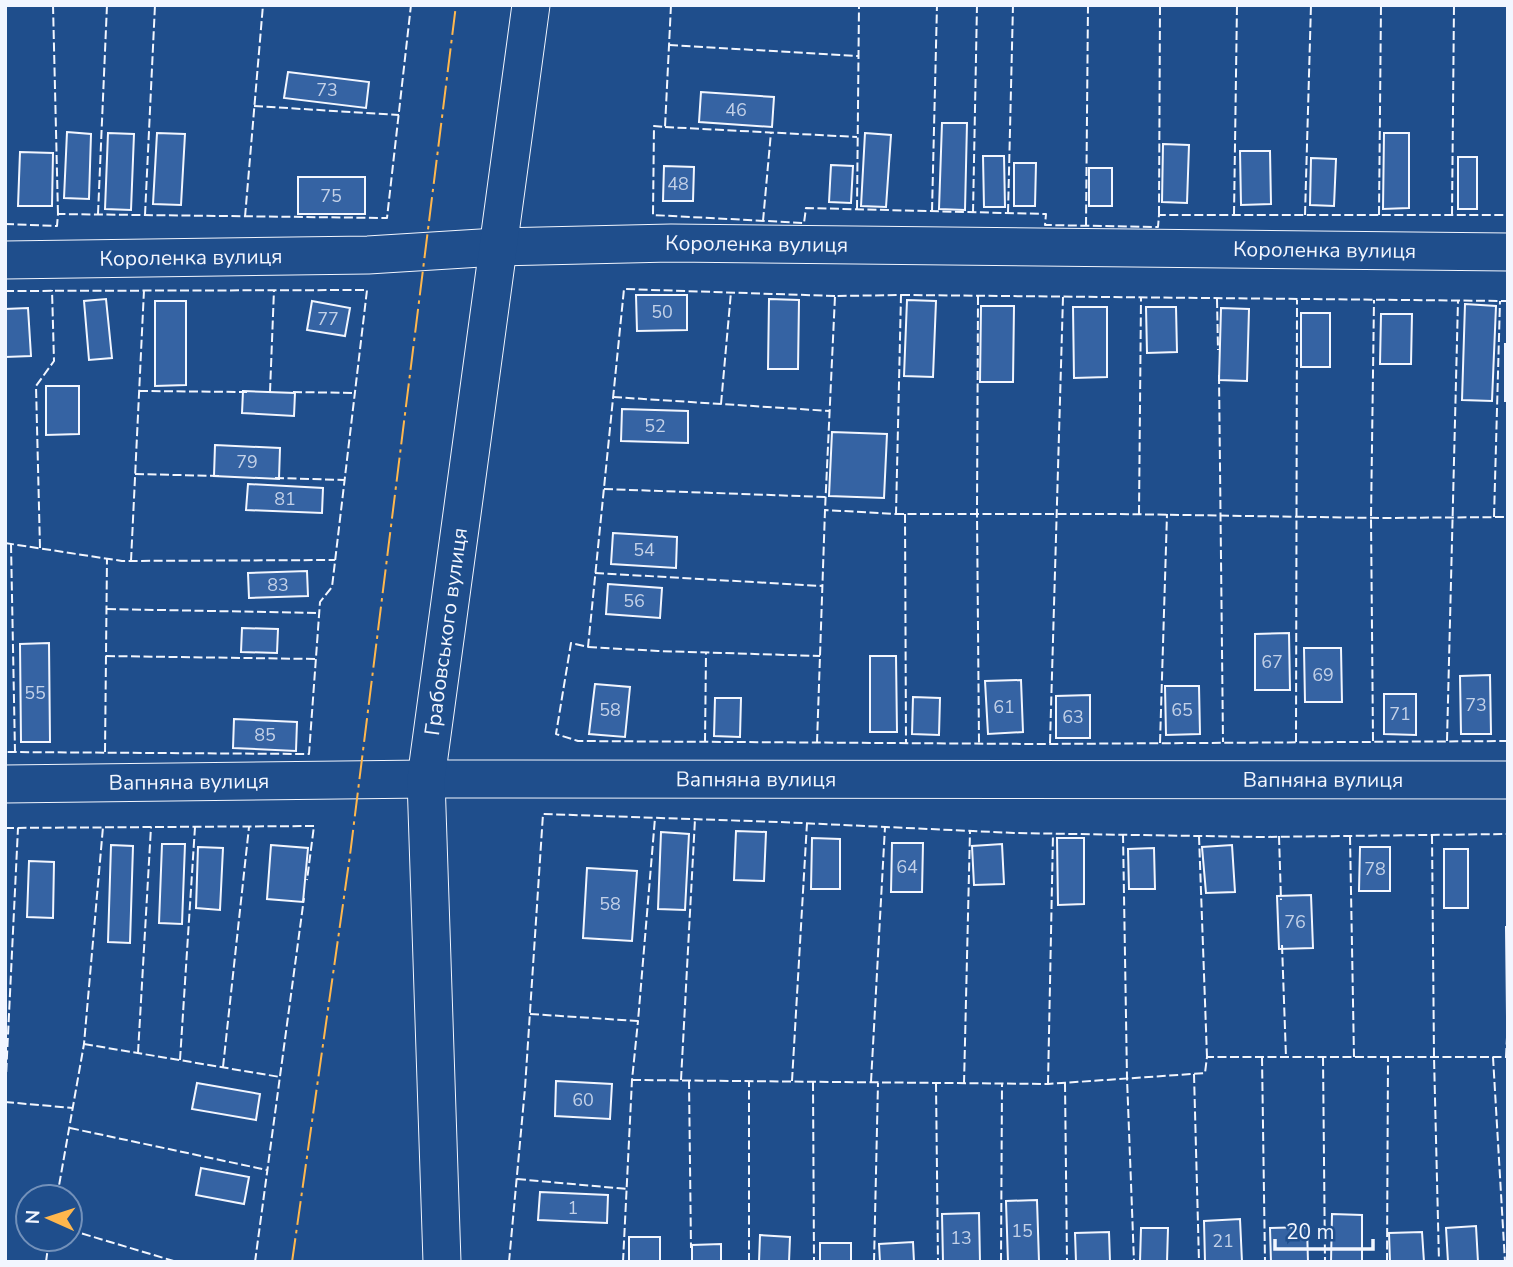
<svg xmlns="http://www.w3.org/2000/svg" width="1513" height="1267" viewBox="0 0 1513 1267" font-family="'Nunito Sans',sans-serif">
<style>
.building{fill:#3563a3;stroke:#f2f6ff;stroke-width:2}
.lines{fill:none;stroke-linecap:round;stroke-linejoin:round}
.minor-casing{stroke:#f2f6ff;stroke-width:39}
.minor{stroke:#1f4e8c;stroke-width:37}
.fence{stroke:#f2f6ff;stroke-width:2;stroke-dasharray:9 3.5;stroke-linecap:butt}
.power{stroke:#ffb74d;stroke-width:2;stroke-dasharray:24 5 3.5 5;stroke-linecap:butt}
.labels{text-anchor:middle;stroke-width:5;stroke-linejoin:round;paint-order:stroke}
.number-label{font-size:18px;fill:#c3d1e8}
.street-label{font-size:21px;fill:#f2f6ff;stroke:#1f4e8c}
</style>
<rect width="100%" height="100%" fill="#1f4e8c"/>
<g class="building">
<rect x="673" y="5" width="55" height="1"/>
<polygon points="288,72 369,82 366,108 284,98"/>
<polygon points="701,92 774,97 772,127 699,122"/>
<polygon points="942,123 967,123 965,210 939,209"/>
<polygon points="67,132 91,134 89,199 64,198"/>
<polygon points="108,133 134,134 131,210 105,209"/>
<polygon points="157,133 185,134 181,205 153,204"/>
<polygon points="865,133 891,135 886,207 861,206"/>
<polygon points="1384,133 1409,133 1409,208 1383,209"/>
<polygon points="1163,144 1189,145 1187,203 1162,202"/>
<polygon points="1240,151 1270,151 1271,204 1241,205"/>
<polygon points="20,152 53,153 52,206 18,206"/>
<polygon points="983,156 1004,156 1005,207 984,207"/>
<rect x="1458" y="157" width="19" height="52"/>
<polygon points="1311,158 1336,159 1334,206 1310,205"/>
<polygon points="1014,163 1036,163 1035,206 1014,206"/>
<polygon points="831,165 853,166 851,203 829,202"/>
<polygon points="664,166 694,167 693,201 663,201"/>
<rect x="1089" y="168" width="23" height="38"/>
<rect x="298" y="177" width="67" height="37"/>
<polygon points="636,295 687,295 687,330 637,331"/>
<polygon points="106,299 112,358 89,360 84,301"/>
<polygon points="769,299 799,300 798,369 768,369"/>
<polygon points="907,300 936,301 933,377 904,376"/>
<polygon points="155,301 186,301 186,385 155,386"/>
<polygon points="312,301 350,308 345,336 307,330"/>
<polygon points="1465,304 1496,306 1492,401 1462,400"/>
<polygon points="981,306 1014,306 1013,382 980,382"/>
<polygon points="1073,307 1107,307 1107,377 1074,378"/>
<polygon points="1146,307 1176,307 1177,352 1147,353"/>
<polygon points="28,308 31,356 5,357 5,309"/>
<polygon points="1221,308 1249,309 1247,381 1219,380"/>
<rect x="1301" y="313" width="29" height="54"/>
<polygon points="1381,314 1412,314 1411,364 1380,364"/>
<rect x="1505" y="344" width="3" height="57"/>
<polygon points="46,386 79,386 79,434 46,435"/>
<polygon points="243,391 295,393 294,416 242,413"/>
<polygon points="622,409 688,411 688,443 621,441"/>
<polygon points="832,432 887,434 884,498 829,496"/>
<polygon points="215,445 280,448 279,479 214,476"/>
<polygon points="248,484 323,488 322,513 246,510"/>
<polygon points="613,533 677,537 676,568 611,564"/>
<polygon points="307,571 308,596 249,598 248,573"/>
<polygon points="608,584 662,588 660,618 606,614"/>
<polygon points="242,628 278,629 277,653 241,652"/>
<polygon points="1289,633 1290,690 1255,690 1255,634"/>
<polygon points="49,643 50,742 21,742 20,644"/>
<polygon points="1304,648 1341,648 1342,702 1305,702"/>
<polygon points="870,656 896,656 897,732 870,732"/>
<polygon points="1490,675 1491,734 1461,734 1460,676"/>
<polygon points="1021,680 1023,732 988,734 985,681"/>
<polygon points="595,684 630,687 625,737 589,734"/>
<polygon points="1165,686 1199,686 1200,734 1166,735"/>
<polygon points="1384,694 1416,694 1416,735 1384,734"/>
<polygon points="1090,695 1090,738 1056,738 1056,696"/>
<polygon points="913,697 940,698 939,735 912,734"/>
<polygon points="715,698 741,698 740,737 714,736"/>
<polygon points="234,719 297,722 296,751 233,748"/>
<polygon points="736,831 766,832 764,881 734,880"/>
<polygon points="661,832 689,834 685,910 658,909"/>
<polygon points="812,838 840,839 840,889 811,889"/>
<polygon points="1057,838 1084,838 1084,904 1058,905"/>
<polygon points="892,843 923,843 922,892 891,892"/>
<polygon points="162,844 185,844 182,924 159,923"/>
<polygon points="1002,844 1004,884 974,885 972,846"/>
<polygon points="111,845 133,846 130,943 108,942"/>
<polygon points="271,845 308,848 303,902 267,899"/>
<polygon points="1232,845 1235,892 1206,893 1202,847"/>
<polygon points="198,847 223,848 220,910 196,908"/>
<polygon points="1360,847 1390,847 1390,891 1359,891"/>
<polygon points="1154,848 1155,889 1129,889 1128,849"/>
<rect x="1444" y="849" width="24" height="59"/>
<polygon points="29,861 54,862 53,918 27,917"/>
<polygon points="587,868 637,871 632,941 583,938"/>
<polygon points="1311,895 1313,948 1279,949 1277,896"/>
<polygon points="1506,927 1508,927 1508,1016 1507,1016"/>
<polygon points="556,1081 612,1084 610,1119 555,1116"/>
<polygon points="197,1083 260,1094 256,1120 192,1109"/>
<polygon points="201,1168 249,1177 244,1204 196,1195"/>
<polygon points="540,1192 608,1195 607,1223 538,1220"/>
<polygon points="1037,1200 1039,1262 1008,1262 1006,1201"/>
<polygon points="979,1213 980,1262 943,1262 942,1214"/>
<polygon points="1332,1214 1362,1215 1362,1262 1331,1262"/>
<polygon points="1240,1219 1242,1262 1205,1262 1204,1221"/>
<polygon points="1476,1226 1478,1262 1448,1262 1446,1228"/>
<polygon points="1307,1227 1308,1262 1271,1262 1270,1228"/>
<polygon points="1141,1228 1168,1228 1167,1262 1140,1262"/>
<polygon points="1109,1232 1110,1262 1076,1262 1075,1233"/>
<polygon points="1422,1232 1424,1262 1390,1262 1389,1233"/>
<polygon points="760,1235 790,1237 789,1262 759,1262"/>
<rect x="629" y="1237" width="31" height="25"/>
<polygon points="913,1242 914,1262 880,1262 879,1244"/>
<rect x="820" y="1243" width="31" height="19"/>
<polygon points="721,1244 721,1262 692,1262 692,1245"/>
</g>
<g class="lines">
<g class="minor-casing">
<g id="minor">
<path id="s1" d="M5 260 368 255 497 247 671 243 1508 252"/>
<path id="s2" d="M5 784 426 779 1508 780"/>
<path id="s3" d="M442 1262 426 779 531 5"/>
</g>
</g>
<use href="#minor" class="minor"/>
<g class="fence">
<polyline points="53,5 58,214"/>
<polyline points="671,5 665,127 654,126 653,215 804,223 806,208 1046,214 1045,225 1158,227 1159,215 1508,215"/>
<polyline points="669,45 858,56"/>
<polyline points="254,106 399,115"/>
<polyline points="665,127 857,137"/>
<polyline points="857,209 859,5"/>
<polyline points="932,211 937,5"/>
<polyline points="973,213 977,5"/>
<polyline points="1008,213 1013,5"/>
<polyline points="98,214 107,5"/>
<polyline points="145,215 155,5"/>
<polyline points="1159,215 1160,5"/>
<polyline points="1234,215 1237,5"/>
<polyline points="1305,215 1311,5"/>
<polyline points="1379,215 1381,5"/>
<polyline points="1452,215 1454,5"/>
<polyline points="245,217 263,5"/>
<polyline points="763,221 771,132"/>
<polyline points="5,224 57,226 58,214 387,218 411,5"/>
<polyline points="1086,226 1088,5"/>
<polyline points="5,291 367,290 332,587 320,602 309,754 5,752"/>
<polyline points="901,295 1508,301"/>
<polyline points="835,296 624,289 588,647 571,643 556,734 578,741 1039,744 1508,741"/>
<polyline points="978,296 977,514 979,743"/>
<polyline points="1217,299 1218,350"/>
<polyline points="1219,375 1223,742"/>
<polyline points="139,391 247,392"/>
<polyline points="270,392 274,290"/>
<polyline points="293,392 355,393"/>
<polyline points="613,397 830,411"/>
<polyline points="721,404 731,292"/>
<polyline points="135,474 219,476"/>
<polyline points="275,478 344,480"/>
<polyline points="604,489 826,497"/>
<polyline points="895,514 1118,514 1380,518 1508,517"/>
<polyline points="905,514 906,743"/>
<polyline points="1139,514 1141,298"/>
<polyline points="1494,517 1500,301"/>
<polyline points="5,543 122,561 335,560"/>
<polyline points="11,544 15,752"/>
<polyline points="40,548 36,386 54,361 52,290"/>
<polyline points="131,561 144,290"/>
<polyline points="595,573 822,586"/>
<polyline points="107,609 318,613"/>
<polyline points="588,647 658,651 820,656"/>
<polyline points="106,656 315,659"/>
<polyline points="1373,741 1371,518 1374,300"/>
<polyline points="1447,741 1458,301"/>
<polyline points="705,742 706,653"/>
<polyline points="1296,742 1297,300"/>
<polyline points="817,743 825,510 835,296 901,295 896,514 825,510"/>
<polyline points="1050,743 1063,297"/>
<polyline points="1160,743 1167,514"/>
<polyline points="105,752 107,558"/>
<polyline points="5,828 314,826 307,880"/>
<polyline points="1123,834 1127,1078 1134,1262"/>
<polyline points="1432,835 1434,1057 1439,1262"/>
<polyline points="1199,836 1207,1057"/>
<polyline points="1279,836 1281,900"/>
<polyline points="1350,836 1354,1057"/>
<polyline points="1282,945 1286,1057"/>
<polyline points="530,1014 638,1021 655,818"/>
<polyline points="84,1044 280,1077"/>
<polyline points="138,1053 151,827"/>
<polyline points="1262,1057 1265,1262"/>
<polyline points="1323,1057 1325,1262"/>
<polyline points="1493,1057 1505,1262"/>
<polyline points="1506,1057 1508,1018"/>
<polyline points="180,1060 195,827"/>
<polyline points="223,1067 249,827"/>
<polyline points="1194,1074 1199,1262"/>
<polyline points="632,1080 1048,1084 1205,1073 1207,1057 1508,1057"/>
<polyline points="681,1080 695,819"/>
<polyline points="689,1080 691,1248"/>
<polyline points="792,1081 807,823"/>
<polyline points="813,1082 814,1262"/>
<polyline points="871,1082 885,827"/>
<polyline points="936,1083 938,1262"/>
<polyline points="1065,1083 1067,1262"/>
<polyline points="964,1084 970,831"/>
<polyline points="1048,1084 1053,834"/>
<polyline points="5,1097 18,828"/>
<polyline points="5,1102 73,1108"/>
<polyline points="70,1128 267,1170"/>
<polyline points="517,1179 627,1189"/>
<polyline points="57,1197 84,1044 103,827"/>
<polyline points="70,1230 177,1262"/>
<polyline points="46,1262 49,1239"/>
<polyline points="255,1262 304,898"/>
<polyline points="509,1262 525,1088 543,814 779,822 1014,833 1260,837 1508,834"/>
<polyline points="623,1262 632,1080 638,1021"/>
<polyline points="749,1262 749,1081"/>
<polyline points="874,1262 878,1083"/>
<polyline points="1001,1262 1002,1084"/>
<polyline points="1387,1262 1388,1057"/>
</g>
<polyline class="power" points="292,1262 350,855 456,5"/>
</g>
<g class="labels">
<g class="number-label">
<text x="327" y="96">73</text>
<text x="736" y="116">46</text>
<text x="678" y="190">48</text>
<text x="331" y="202">75</text>
<text x="662" y="318">50</text>
<text x="328" y="325">77</text>
<text x="655" y="432">52</text>
<text x="247" y="468">79</text>
<text x="285" y="505">81</text>
<text x="644" y="556">54</text>
<text x="278" y="591">83</text>
<text x="634" y="607">56</text>
<text x="1272" y="668">67</text>
<text x="1323" y="681">69</text>
<text x="35" y="699">55</text>
<text x="1476" y="711">73</text>
<text x="1004" y="713">61</text>
<text x="610" y="716">58</text>
<text x="1182" y="716">65</text>
<text x="1400" y="720">71</text>
<text x="1073" y="723">63</text>
<text x="265" y="741">85</text>
<text x="907" y="873">64</text>
<text x="1375" y="875">78</text>
<text x="610" y="910">58</text>
<text x="1295" y="928">76</text>
<text x="583" y="1106">60</text>
<text x="573" y="1214">1</text>
<text x="1022" y="1237">15</text>
<text x="961" y="1244">13</text>
<text x="1223" y="1247">21</text>
</g>
<g class="street-label">
<text dy="7" stroke="none"><textPath href="#s1" startOffset="752">Короленка вулиця</textPath></text>
<text dy="7" stroke="none"><textPath href="#s1" startOffset="1320">Короленка вулиця</textPath></text>
<text dy="7" stroke="none"><textPath href="#s1" startOffset="186">Короленка вулиця</textPath></text>
<text dy="7" stroke="none"><textPath href="#s3" startOffset="632">Грабовського вулиця</textPath></text>
<text dy="7" stroke="none"><textPath href="#s2" startOffset="751">Вапняна вулиця</textPath></text>
<text dy="7" stroke="none"><textPath href="#s2" startOffset="1318">Вапняна вулиця</textPath></text>
<text dy="7" stroke="none"><textPath href="#s2" startOffset="184">Вапняна вулиця</textPath></text>
</g>
</g>
<rect width="1513" height="1267" fill="none" stroke="#f2f6ff" stroke-width="14"/>
<g transform="translate(49 1218) rotate(273)"><circle r="33" fill="#1f4e8c" stroke="#7391ba" stroke-width="2"/>
<path d="M0-5L12 26L0 18L-12 26Z" fill="#ffb74d"/>
<text y="-10" font-size="19" font-weight="bold" text-anchor="middle" fill="#f2f6ff">N</text>
</g>
<path d="M1275 1239v10h98v-10" fill="none" stroke="#f2f6ff" stroke-width="3.5"/>
<text x="1286" y="1239" font-size="21" fill="#f2f6ff" stroke="#1f4e8c" stroke-width="5" paint-order="stroke">20 m</text>
</svg>
